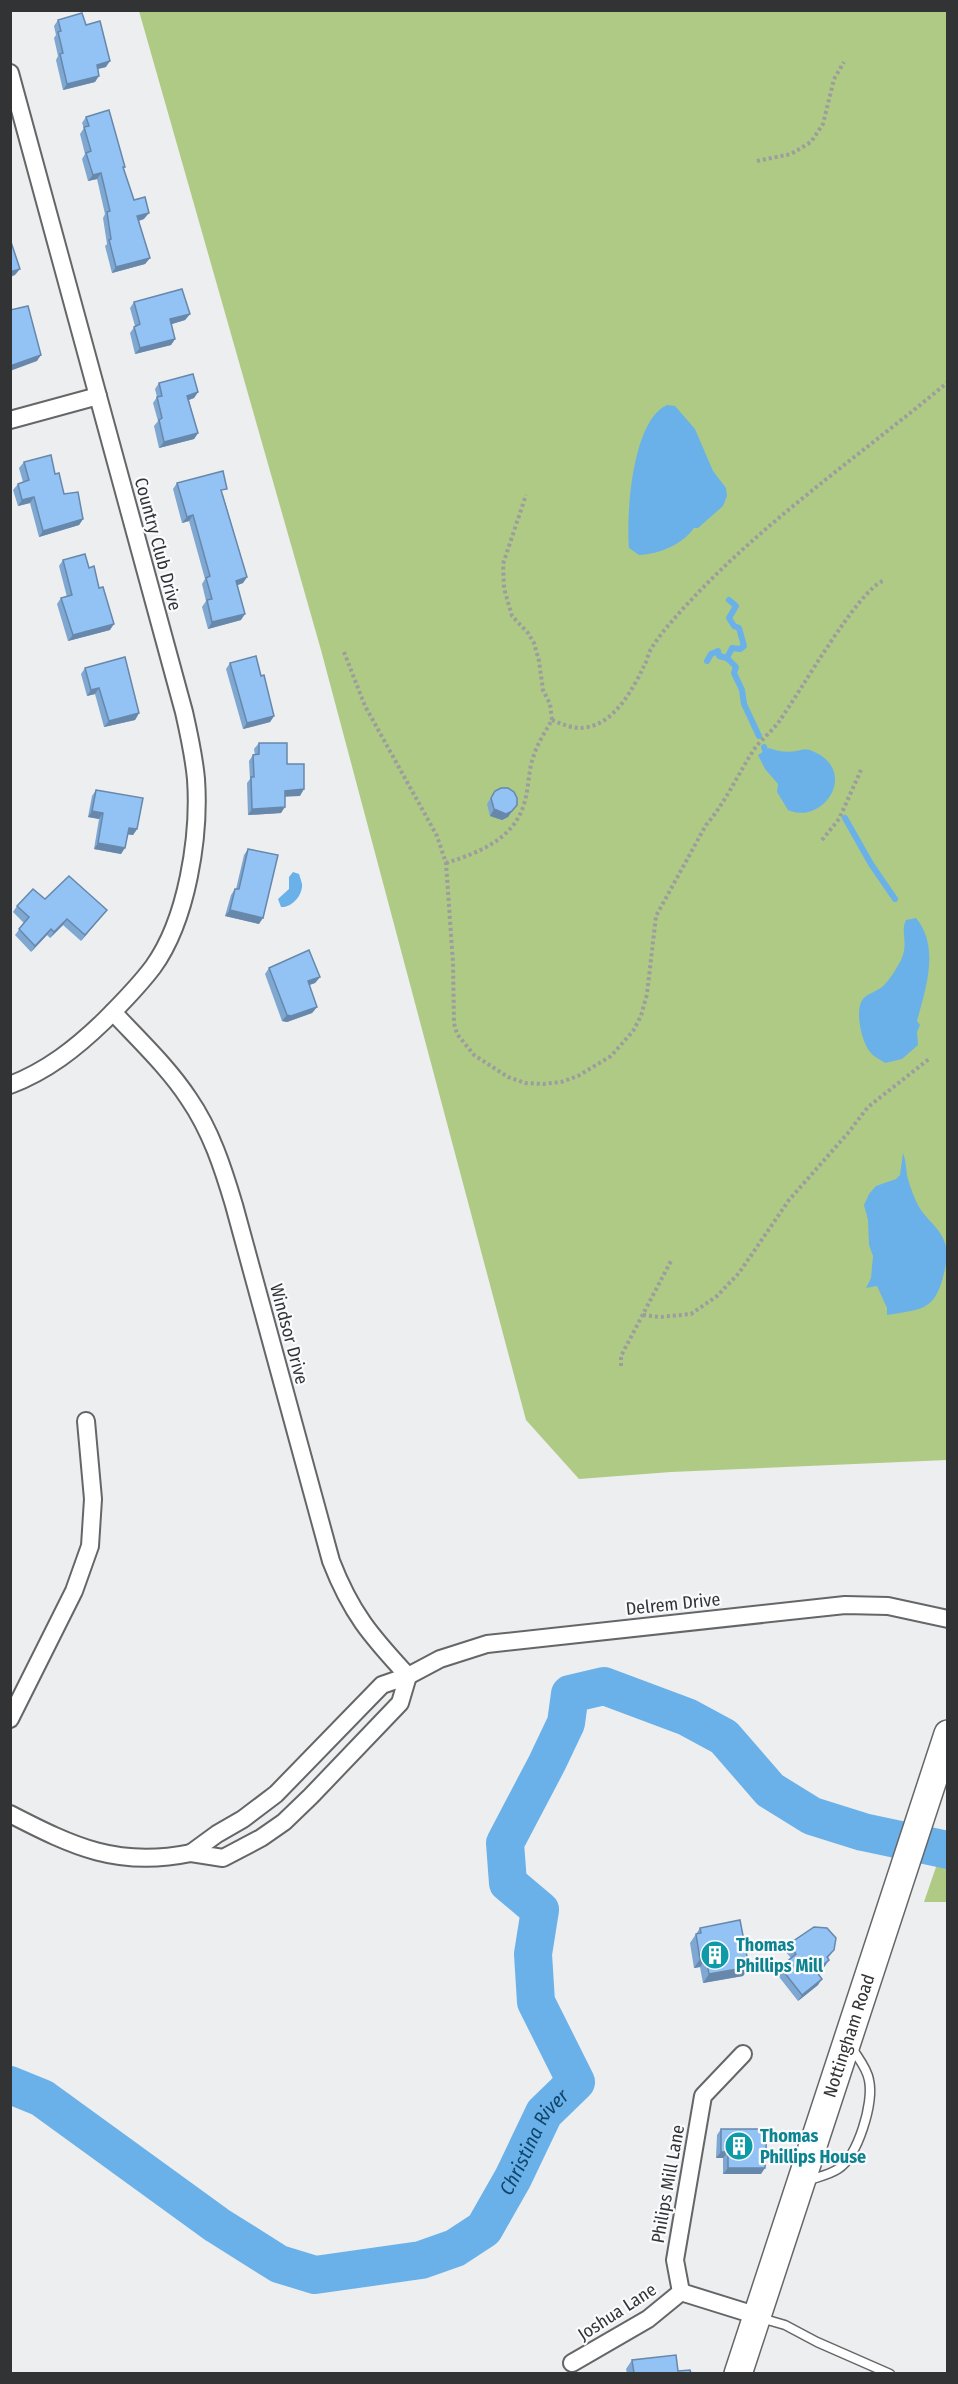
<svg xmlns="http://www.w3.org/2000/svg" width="958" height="2384" viewBox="0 0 958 2384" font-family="'Fira Sans Condensed',sans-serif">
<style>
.green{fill:#afca84}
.water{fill:#6ab1e9}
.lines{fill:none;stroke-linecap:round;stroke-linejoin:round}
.stream{stroke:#6ab1e9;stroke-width:6}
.river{stroke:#6ab1e9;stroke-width:38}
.lane-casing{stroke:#646668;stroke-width:11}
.street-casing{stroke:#646668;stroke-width:20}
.primary-casing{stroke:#646668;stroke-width:30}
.path{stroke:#9c9d9f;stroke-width:4;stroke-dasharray:3 3;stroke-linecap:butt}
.lane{stroke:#fff;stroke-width:8}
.street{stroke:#fff;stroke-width:16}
.primary{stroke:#fff;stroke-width:27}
.wall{fill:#7ea7d2}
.shaded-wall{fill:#6788ab}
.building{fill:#93c2f4;stroke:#6788ab;stroke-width:1.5}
.labels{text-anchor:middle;stroke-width:4.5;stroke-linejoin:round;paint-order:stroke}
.street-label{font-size:18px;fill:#323334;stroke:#f9fbfe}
.culture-label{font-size:18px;font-weight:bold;fill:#0d838f;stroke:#f9fbfe;text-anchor:start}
.water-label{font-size:20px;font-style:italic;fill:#10466b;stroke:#f9fbfe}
</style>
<rect width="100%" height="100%" fill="#eceef0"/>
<g class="green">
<polygon points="139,11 947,11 947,1460 671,1472 579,1479 526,1420 321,650"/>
<polygon points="947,1835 947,1902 924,1902"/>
</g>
<g class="water">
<path d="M667 405 675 406 695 429 713 471 726 488 727 496 723 506 698 528H694C682 545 659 554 639 555L629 548C626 515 632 420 667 405Z"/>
<path d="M769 748C777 751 787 753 796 751 801 750 804 748 810 750 861 769 824 826 788 810L777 792 778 784 765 769 758 755Z"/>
<path d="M293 872 299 874C300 877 301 880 302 884 303 895 292 908 281 907L278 899 289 889V877Z"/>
<path d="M916 918C940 947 926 988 917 1021L920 1025 917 1032 918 1045 902 1059 885 1063C881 1060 874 1057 870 1052 862 1043 854 1010 863 999 867 994 877 991 882 987 890 980 896 969 901 960 909 943 900 932 906 920Z"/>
<path d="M903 1153C906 1161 906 1167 907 1175 908 1180 913 1195 916 1201 922 1216 936 1224 943 1238 948 1248 947 1259 945 1269 936 1310 925 1309 887 1315V1308L877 1286 866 1288 871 1278 873 1256 869 1245 868 1220 864 1205 869 1194 876 1186 896 1179 900 1175Z"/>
</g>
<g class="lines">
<g class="stream">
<polyline points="727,658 732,648 740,649 744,646 739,628 734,626 729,618 736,606 729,600"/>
<polyline points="707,661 711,654 718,651 719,656 727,658 736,667 734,673 742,690 744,704 759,736"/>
<polyline points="764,747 765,750"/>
<polyline points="845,818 871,864 895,899"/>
</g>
<path class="river" id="s1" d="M10 2085 42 2098 217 2225 279 2264 315 2275 421 2260 455 2248 484 2229 513 2178 544 2113 576 2082 536 2002 533 1954 540 1910 508 1883 505 1843 547 1763 566 1723 570 1694 604 1686 687 1717 724 1737 770 1790 812 1816 863 1832 948 1850"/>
<g class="lane-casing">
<g id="lane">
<path d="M807 2181C817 2177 829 2175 838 2169 858 2156 874 2103 869 2080 867 2068 858 2058 852 2048"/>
<polyline points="761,2318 785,2325 817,2342 890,2374"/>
</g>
</g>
<g class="street-casing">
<g id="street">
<path d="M10 73 184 712C189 734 194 757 196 779 200 837 187 920 153 967 138 987 121 1004 104 1021 76 1048 47 1071 10 1085"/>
<polyline points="10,420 98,396"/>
<path d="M113 1012C139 1040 168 1067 189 1099 211 1131 223 1168 234 1205L331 1561C351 1613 371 1636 408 1676L440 1659 487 1644 845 1605 888 1606 948 1619"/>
<polygon points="408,1676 400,1703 311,1796 284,1822 261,1838 223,1858 191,1853 217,1834 243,1819 276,1794 382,1685"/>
<polyline points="10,1719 74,1591 90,1546 93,1499 86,1421"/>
<path d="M10 1814C74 1847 118 1868 191 1853"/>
<polyline points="743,2054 703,2096 675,2260 681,2292 758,2316"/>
<polyline points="572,2363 648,2319 681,2292"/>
</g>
</g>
<g class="primary-casing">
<g id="primary">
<path id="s2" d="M738 2374 948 1734"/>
</g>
</g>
<g class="path">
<polyline points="757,161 791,154 811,142 823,124 834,79 844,62"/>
<path d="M344 652 365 706 437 836 446 863 453 963 454 1023 457 1034 474 1055 508 1077 525 1083 543 1084 561 1082 578 1076 611 1056 633 1031 641 1016 647 994 656 916 706 825C725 803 737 776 753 751 760 740 772 732 780 720 799 694 858 590 883 581"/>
<path d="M552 720C564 725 575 730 588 727 615 722 633 689 644 666 647 661 648 654 651 649 657 639 665 629 673 620 752 529 856 459 948 382"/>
<polyline points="822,840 839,819 861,770"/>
<path d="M446 863C478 853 514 839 524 804 529 789 528 772 533 758 537 744 545 732 552 720L550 704 543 690 539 661 534 643 528 633 512 616 504 588 503 564 526 495"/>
<polyline points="643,1315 660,1317 691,1314 717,1296 739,1273 789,1200 848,1133 868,1107 929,1059"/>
<polyline points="621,1366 621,1356 672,1259"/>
</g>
<use href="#lane" class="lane"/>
<use href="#street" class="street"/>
<use href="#primary" class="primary"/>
</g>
<g class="wall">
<polygon points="58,20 86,25 106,67 98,69 95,82 63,90 56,60 58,56 54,38 56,35 54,26"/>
<polygon points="86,117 125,167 123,169 134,200 144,219 139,221 150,258 145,264 112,273 105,246 107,244 103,218 105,214 97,179 88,181 82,159 85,154 80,134 84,128 82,123"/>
<polygon points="134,302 190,314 185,320 171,324 175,339 171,345 135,354 130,333 135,326 130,308"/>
<polygon points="159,383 198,392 194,398 189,400 198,433 194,439 159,448 154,426 158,421 153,403 157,397 155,389"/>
<polygon points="24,462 55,474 64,494 83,519 79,525 39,537 30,503 18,506 13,490 18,484 23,482 19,468"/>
<polygon points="177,483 223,495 247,577 243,583 238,585 241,620 208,629 202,607 206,601 202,584 205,579 189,521 182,523 173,489"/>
<polygon points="63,560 89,568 99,588 110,630 68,641 57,604 61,598 67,597 59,566"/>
<polygon points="230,663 261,676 274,716 270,722 243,729 226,669"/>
<polygon points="85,668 139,713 135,720 104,727 95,694 87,696 81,674"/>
<polygon points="259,743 287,764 300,796 285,796 281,813 248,815 247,783 250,779 249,761 253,755 255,755 254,749"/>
<polygon points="96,790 137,829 133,835 128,834 121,854 94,849 99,819 88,817 92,796"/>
<polygon points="495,791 517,805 508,817 502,820 490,816 487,804"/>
<polygon points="248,849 259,924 225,916 231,895 235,889 236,889 244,855"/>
<polygon points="45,899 102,916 81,941 63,925 50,938 47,935 31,952 15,935 24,923 13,912 17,906"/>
<polygon points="269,968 320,977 315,983 309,985 317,1007 312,1013 287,1022 282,1021 265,974"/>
<polygon points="700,1928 749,1967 743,1976 703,1983 700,1967 694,1968 690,1943"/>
<polygon points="789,1944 834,1950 828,1958 825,1966 818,1973 818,1985 798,2001 776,1973 780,1967 791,1958 785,1951"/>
<polygon points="721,2129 761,2174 723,2174 723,2158 716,2158 717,2135"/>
<polygon points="632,2360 678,2371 691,2373 627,2373 626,2369"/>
</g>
<g class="shaded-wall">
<polygon points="110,61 106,67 93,70 97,65"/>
<polygon points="99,76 95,82 63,90 67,84"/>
<polygon points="101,173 97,179 88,181 93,175"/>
<polygon points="149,213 144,219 133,222 137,216"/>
<polygon points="150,258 145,264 112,273 116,267"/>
<polygon points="20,269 15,275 10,277 10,272"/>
<polygon points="190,314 185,320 166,326 170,319"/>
<polygon points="175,339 171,345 135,354 140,348"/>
<polygon points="41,355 37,361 10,371 10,366"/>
<polygon points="198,392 194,398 183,402 187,396"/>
<polygon points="198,433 194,439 159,448 164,442"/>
<polygon points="34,497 30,503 18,506 22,500"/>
<polygon points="193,515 189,521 182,523 187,517"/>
<polygon points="83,519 79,525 39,537 43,531"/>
<polygon points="247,577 243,583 232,587 236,581"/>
<polygon points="245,614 241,620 208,629 212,622"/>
<polygon points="114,624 110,630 68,641 73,635"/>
<polygon points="99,688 95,694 87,696 91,690"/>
<polygon points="139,713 135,720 104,727 109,721"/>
<polygon points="274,716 270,722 243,729 247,723"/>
<polygon points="304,789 300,796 280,797 285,791"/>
<polygon points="285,807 281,813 248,815 252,809"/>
<polygon points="494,809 512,811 508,817 502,820 490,816"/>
<polygon points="92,811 103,813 99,819 88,817"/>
<polygon points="129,828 137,829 133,835 125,834"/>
<polygon points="98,843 125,848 121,854 94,849"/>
<polygon points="107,910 102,916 81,941 85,935"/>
<polygon points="230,910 263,918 259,924 225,916"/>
<polygon points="67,919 63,925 50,938 54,932"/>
<polygon points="51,929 47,935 31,952 35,946"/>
<polygon points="320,977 315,983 304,987 308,981"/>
<polygon points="317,1007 312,1013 287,1022 282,1021 287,1015"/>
<polygon points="706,1958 700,1967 694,1968 700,1959"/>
<polygon points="829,1960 825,1966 812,1977 816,1971"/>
<polygon points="749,1967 743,1976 703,1983 709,1974"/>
<polygon points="822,1979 818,1985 798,2001 802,1995"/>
<polygon points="721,2152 728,2152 723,2158 716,2158"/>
<polygon points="728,2168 765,2168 761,2174 723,2174"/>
</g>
<g class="building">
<polygon points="82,13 86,25 100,21 110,61 97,65 99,76 67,84 60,54 63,53 58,32 61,31 58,20"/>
<polygon points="109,110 125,167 123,167 134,200 145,197 149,213 137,216 150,258 116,267 109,240 111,239 107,212 110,211 101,173 93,175 86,153 91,151 84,127 89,126 86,117"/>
<polygon points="10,242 11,242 20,269 10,272"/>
<polygon points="182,289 190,314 170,319 175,339 140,348 134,327 140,324 134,302"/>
<polygon points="28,306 41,355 10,366 10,310"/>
<polygon points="193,374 198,392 187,396 198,433 164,442 159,420 162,418 157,397 162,396 159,383"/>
<polygon points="51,455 55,474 59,473 64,494 78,492 83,519 43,531 34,497 22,500 18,484 29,480 24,462"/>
<polygon points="223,471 227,489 221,490 247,577 236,581 245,614 212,622 207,600 212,599 206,578 210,576 193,515 187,517 177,483"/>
<polygon points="85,554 89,568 94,566 99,588 103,587 114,624 73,635 61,598 72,595 63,560"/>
<polygon points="256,656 261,676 264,675 274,716 247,723 230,663"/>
<polygon points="125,657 139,713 109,721 99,688 91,690 85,668"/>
<polygon points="259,743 287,743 287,764 304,764 304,789 285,791 285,807 252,809 251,777 254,777 253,755 259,754"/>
<polygon points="501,788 508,788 514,792 517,798 517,805 512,811 506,814 494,809 491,798 495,791"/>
<polygon points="96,790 143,798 137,829 129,828 125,848 98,843 103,813 92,811"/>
<polygon points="248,849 278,855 263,918 230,910 235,889 239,889"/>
<polygon points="69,876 107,910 85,935 67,919 54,932 51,929 35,946 19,929 29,917 17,906 33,889 45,899"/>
<polygon points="309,950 320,977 308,981 317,1007 291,1016 287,1015 269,968"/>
<polygon points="740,1920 749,1967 709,1974 706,1958 700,1959 696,1934 701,1933 700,1928"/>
<polygon points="814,1927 827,1928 836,1938 834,1950 827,1957 829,1960 816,1971 822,1979 802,1995 780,1967 796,1954 789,1944"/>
<polygon points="721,2129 767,2129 765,2168 728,2168 728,2152 721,2152"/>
<polygon points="676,2355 678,2371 690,2370 691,2373 634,2373 632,2360"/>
</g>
<defs>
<g id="building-disc" transform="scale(1.5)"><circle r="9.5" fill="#0f9aa8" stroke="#f9fbfe"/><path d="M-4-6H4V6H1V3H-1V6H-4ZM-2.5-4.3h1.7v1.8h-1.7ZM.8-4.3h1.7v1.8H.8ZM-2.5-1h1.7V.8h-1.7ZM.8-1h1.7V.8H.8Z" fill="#fff"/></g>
</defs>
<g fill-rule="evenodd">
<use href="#building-disc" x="715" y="1955"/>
<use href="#building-disc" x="739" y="2146"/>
</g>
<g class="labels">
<g class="street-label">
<text transform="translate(158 544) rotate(75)" y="6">Country Club Drive</text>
<text transform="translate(289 1334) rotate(75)" y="6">Windsor Drive</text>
<text transform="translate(673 1604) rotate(-6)" y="6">Delrem Drive</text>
<text dy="6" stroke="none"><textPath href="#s2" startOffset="356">Nottingham Road</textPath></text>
<text transform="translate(668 2184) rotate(-80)" y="6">Philips Mill Lane</text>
<text transform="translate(617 2312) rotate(-33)" y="6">Joshua Lane</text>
</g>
<g class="culture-label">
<text x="736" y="1951">Thomas<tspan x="736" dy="21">Phillips Mill</tspan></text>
<text x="760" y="2142">Thomas<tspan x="760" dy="21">Phillips House</tspan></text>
</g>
<g class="water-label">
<text dy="7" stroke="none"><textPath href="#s1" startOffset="640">Christina River</textPath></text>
</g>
</g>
<rect width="958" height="2384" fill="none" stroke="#323334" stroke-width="24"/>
</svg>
